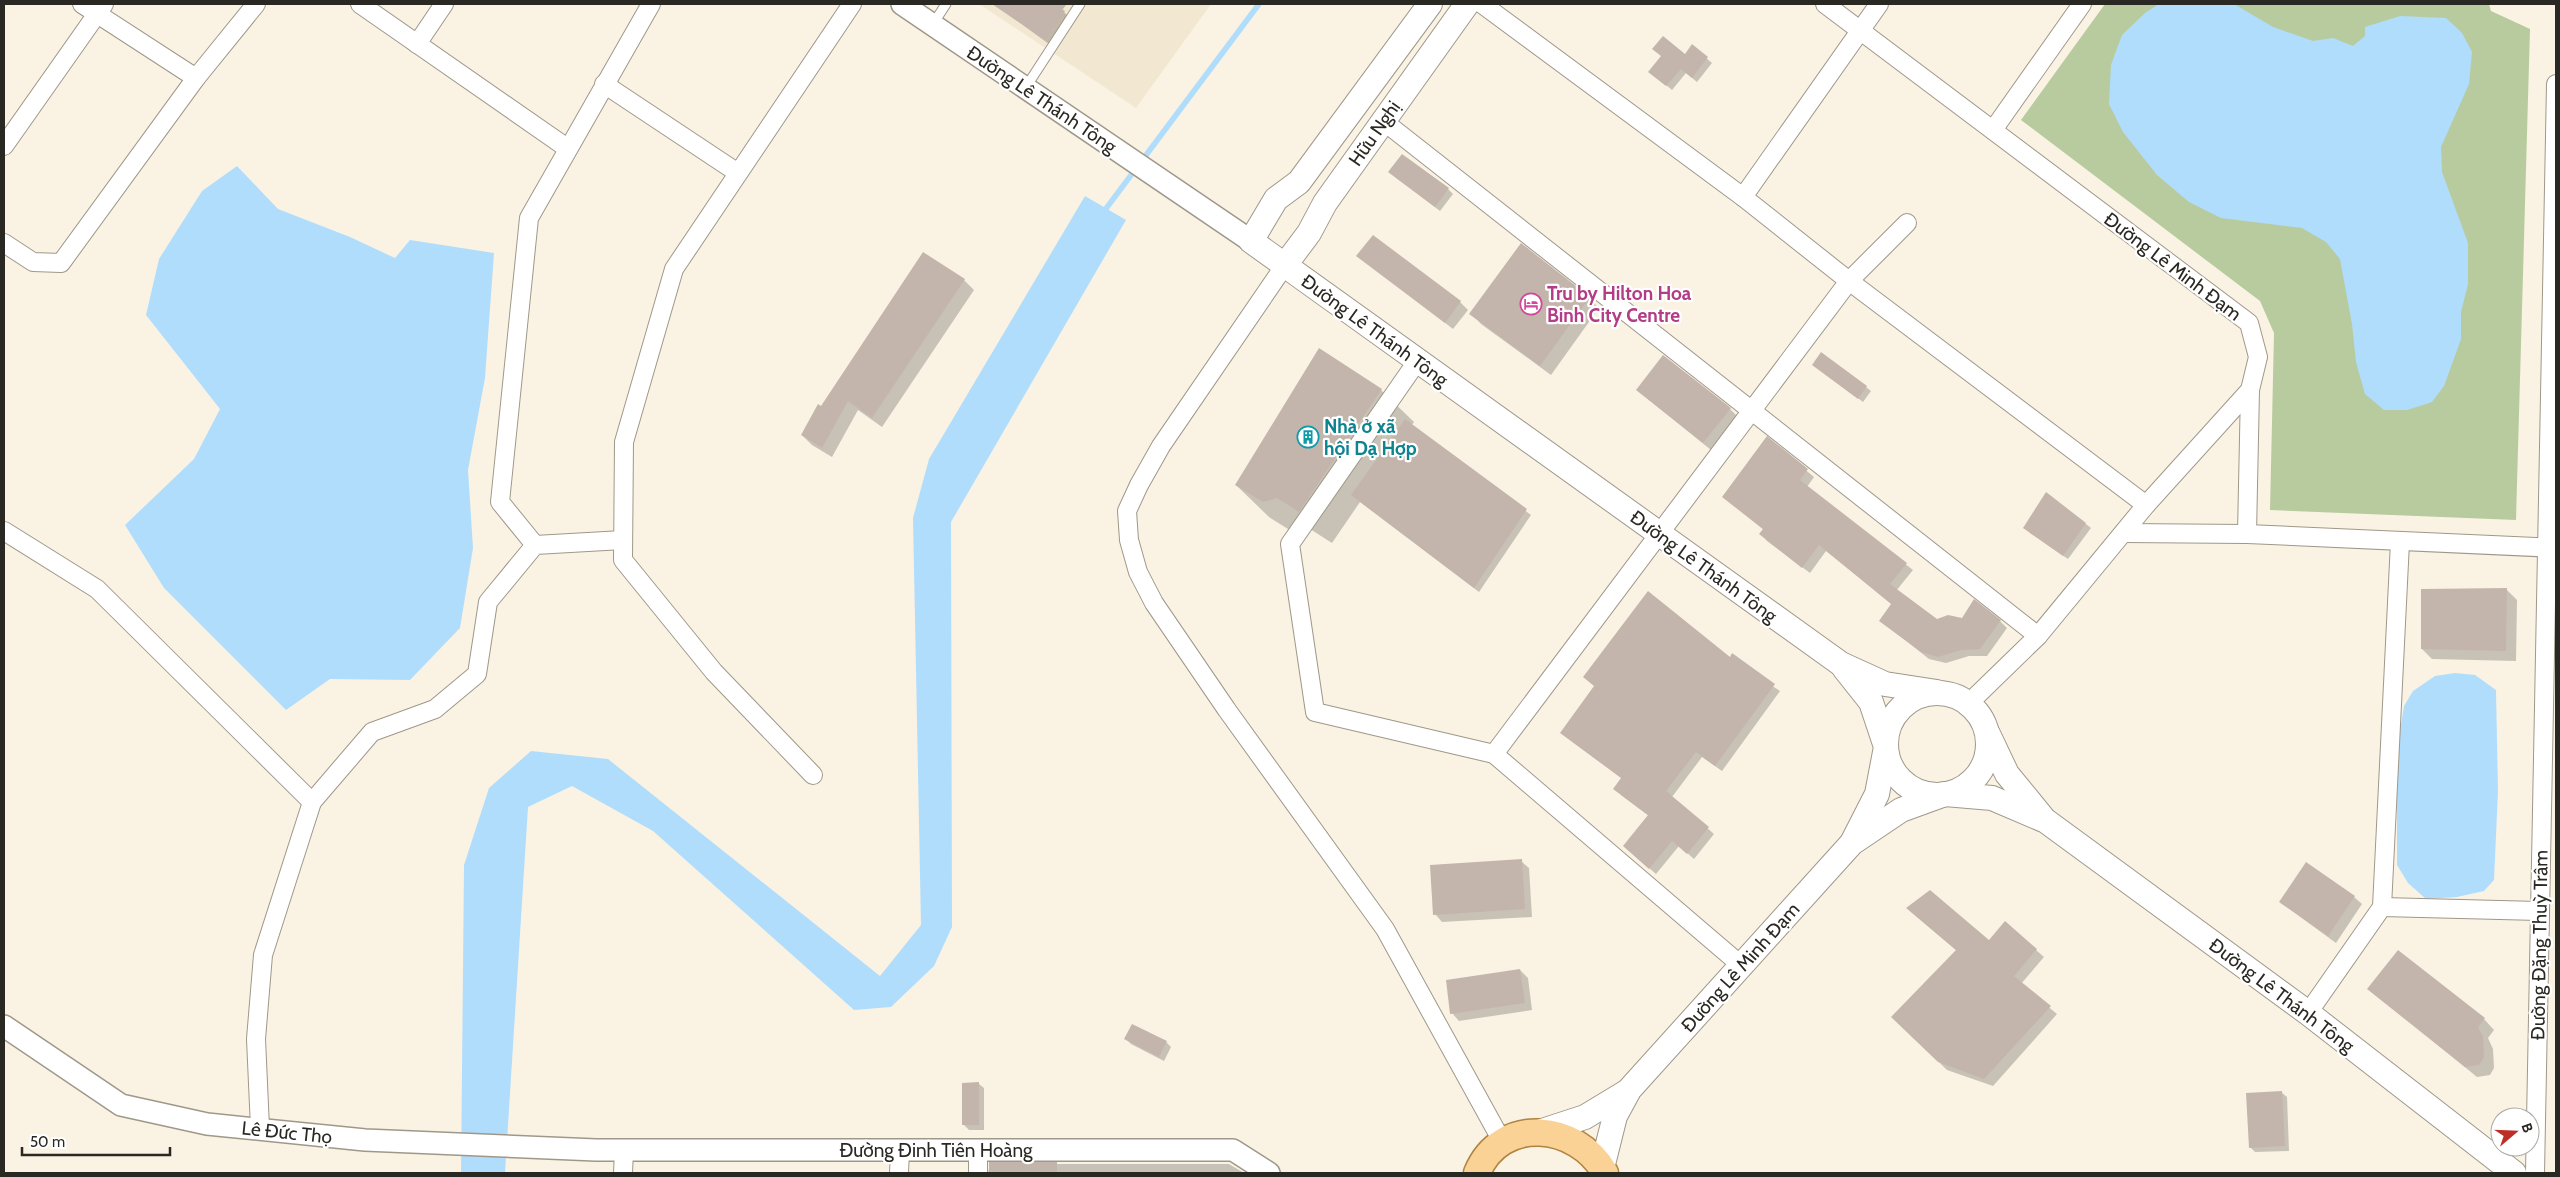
<svg xmlns="http://www.w3.org/2000/svg" width="2560" height="1177" viewBox="0 0 2560 1177" font-family="Cabin,sans-serif">
<style>
.built{fill:#f2e7d1}
.green{fill:#b8cb9f}
.water{fill:#b1ddfc}
.shadow{fill:#0003}
.lines{fill:none;stroke-linecap:round;stroke-linejoin:round}
.stream{stroke:#b1ddfc;stroke-width:5.5}
.building{fill:#c4b5ac}
.service-casing{stroke:#9f988a;stroke-width:11}
.minor-casing{stroke:#9f988a;stroke-width:20}
.tertiary-casing{stroke:#9f988a;stroke-width:24}
.secondary-casing{stroke:#9f988a;stroke-width:26}
.primary-casing{stroke:#af8340;stroke-width:29}
.service{stroke:#fff;stroke-width:9}
.minor{stroke:#fff;stroke-width:18}
.tertiary{stroke:#fff;stroke-width:21}
.secondary{stroke:#fff;stroke-width:24}
.primary{stroke:#fad296;stroke-width:26}
.labels{text-anchor:middle;stroke-width:4.5;stroke-linejoin:round;paint-order:stroke}
.street-label{font-size:19px;fill:#2a2822;stroke:#fff}
.hotel-label{font-size:19px;font-weight:bold;fill:#b23c85;stroke:#fff;text-anchor:start}
.culture-label{font-size:19px;font-weight:bold;fill:#0d838f;stroke:#fff;text-anchor:start}
</style>
<rect width="100%" height="100%" fill="#faf3e4"/>
<polygon class="built" points="979,4 1211,4 1136,108"/>
<polygon class="green" points="2105,4 2489,4 2491,11 2530,29 2516,520 2270,510 2274,333 2260,301 2021,120"/>
<g class="water">
<polygon points="2159,4 2234,4 2273,27 2313,41 2333,38 2353,46 2365,36 2365,27 2400,16 2446,18 2462,33 2472,52 2469,84 2441,147 2442,172 2468,243 2468,284 2461,312 2461,339 2444,386 2432,402 2407,410 2384,410 2365,394 2356,362 2352,324 2340,259 2326,242 2302,228 2221,218 2189,202 2157,175 2123,132 2109,104 2111,65 2122,35 2145,13"/>
<polygon points="237,166 278,209 350,237 395,258 410,240 494,253 485,378 468,470 473,548 460,628 410,680 330,679 286,710 164,588 125,525 194,459 220,409 146,315 159,259 202,191"/>
<polygon points="1085,196 1126,220 951,522 952,927 934,966 891,1007 854,1010 653,831 572,786 528,807 505,1173 461,1173 464,865 489,788 531,751 608,759 880,976 921,925 913,518 929,459"/>
<polygon points="2455,673 2475,675 2496,690 2498,791 2494,880 2484,891 2457,897 2426,899 2408,883 2397,865 2397,750 2404,706 2413,691 2435,676"/>
</g>
<g class="shadow">
<polygon points="994,4 1067,4 1062,10 1072,20 1053,47"/>
<polygon points="1692,46 1712,63 1697,82 1686,73 1672,90 1655,76 1685,55"/>
<polygon points="1395,177 1448,189 1453,194 1440,211"/>
<polygon points="1358,256 1460,302 1468,310 1453,329"/>
<polygon points="964,280 974,290 882,427 858,410 832,457 812,445 802,435 822,408"/>
<polygon points="1589,298 1599,308 1551,375 1481,324 1471,313"/>
<polygon points="1813,365 1866,387 1871,391 1863,402"/>
<polygon points="1381,390 1414,422 1412,425 1531,515 1479,592 1360,502 1332,543 1310,529 1296,534 1269,517 1236,485"/>
<polygon points="1637,390 1730,409 1737,416 1711,450"/>
<polygon points="1767,438 1814,477 1807,487 1913,570 1896,591 1937,621 2000,621 2007,628 1987,656 1969,656 1946,663 1929,659 1880,620 1892,604 1826,551 1810,573 1767,541 1761,534 1764,530 1723,497"/>
<polygon points="2047,493 2091,528 2068,559 2030,533"/>
<polygon points="2507,590 2517,600 2516,661 2432,659 2422,649"/>
<polygon points="1730,658 1780,691 1722,771 1702,757 1672,797 1714,834 1694,859 1679,846 1656,874 1631,852 1649,816 1621,795"/>
<polygon points="1521,861 1529,868 1532,917 1442,922 1435,914"/>
<polygon points="2354,897 2362,904 2336,943 2280,902"/>
<polygon points="1915,915 1989,942 2036,950 2044,957 2021,984 2057,1014 1993,1086 1947,1070 1893,1017 1957,951"/>
<polygon points="1520,970 1528,978 1532,1010 1459,1021 1452,1013"/>
<polygon points="2369,989 2484,1019 2494,1030 2488,1038 2493,1049 2494,1068 2490,1075 2477,1077"/>
<polygon points="1126,1039 1166,1042 1171,1047 1164,1061 1131,1044"/>
<polygon points="979,1084 984,1088 984,1130 969,1130 964,1125"/>
<polygon points="2282,1093 2287,1097 2289,1151 2255,1152 2250,1147"/>
<polygon points="990,1164 1229,1164 1244,1173 988,1173"/>
</g>
<g class="lines">
<polyline class="stream" points="1102,214 1259,4"/>
</g>
<g class="building">
<polygon points="992,4 1054,4 1065,11 1045,40"/>
<polygon points="1663,36 1685,54 1692,44 1708,57 1692,78 1681,69 1666,86 1648,72 1661,56 1652,49"/>
<polygon points="1402,154 1449,188 1435,207 1388,172"/>
<polygon points="1373,235 1461,301 1445,323 1356,256"/>
<polygon points="1521,243 1590,297 1540,366 1469,314"/>
<polygon points="923,252 965,279 872,418 848,401 822,448 801,435 818,404 821,406"/>
<polygon points="1319,348 1382,389 1299,512 1277,498 1263,502 1235,485"/>
<polygon points="1821,352 1867,386 1858,399 1812,365"/>
<polygon points="1663,355 1731,408 1703,443 1636,390"/>
<polygon points="1405,419 1527,509 1474,588 1351,495"/>
<polygon points="1767,436 1808,469 1800,480 1907,563 1890,584 1937,619 1948,615 1962,618 1974,599 2001,620 1980,649 1961,650 1938,657 1921,652 1879,621 1891,604 1819,545 1802,568 1759,534 1763,529 1722,497"/>
<polygon points="2046,492 2086,523 2063,556 2023,528"/>
<polygon points="2507,588 2506,651 2421,649 2421,589"/>
<polygon points="1648,591 1730,657 1732,653 1775,684 1715,766 1696,752 1666,791 1709,827 1687,854 1672,841 1649,869 1623,846 1648,815 1613,789 1621,778 1560,733 1594,686 1583,677"/>
<polygon points="1522,859 1525,909 1433,915 1430,865"/>
<polygon points="2306,862 2355,896 2328,936 2279,902"/>
<polygon points="1930,890 1989,940 2005,921 2037,949 2014,976 2051,1006 1984,1079 1938,1062 1891,1017 1956,950 1906,908"/>
<polygon points="2398,950 2485,1018 2478,1027 2483,1037 2484,1057 2479,1065 2465,1067 2367,989"/>
<polygon points="1520,969 1525,1003 1450,1014 1446,980"/>
<polygon points="1132,1024 1167,1041 1159,1057 1124,1039"/>
<polygon points="979,1082 979,1125 962,1125 962,1083"/>
<polygon points="2282,1091 2285,1146 2249,1148 2246,1093"/>
<rect x="989" y="1162" width="68" height="11"/>
</g>
<g class="lines">
<g class="service-casing">
<g id="service">
<polyline points="933,24 946,4"/>
<polyline points="1026,87 1080,4"/>
</g>
</g>
<g class="minor-casing">
<g id="minor">
<polyline points="82,4 196,78"/>
<polyline points="360,4 567,148"/>
<polyline points="1482,4 1743,197 1849,281 2146,505"/>
<polyline points="1825,4 2249,323 2258,357 2250,390 2146,505 2038,636 1969,703"/>
<polyline points="417,44 444,4"/>
<polyline points="604,84 738,173"/>
<polyline points="1382,120 2038,636"/>
<polyline points="1993,130 2082,4"/>
<polyline points="4,146 104,4"/>
<polyline points="1743,197 1879,4"/>
<polyline points="4,243 33,262 61,263 196,78 256,4"/>
<polyline points="1285,265 1161,446 1139,485 1127,511 1129,540 1138,572 1154,603 1227,710 1385,929 1503,1143"/>
<polyline points="1418,360 1290,544 1315,712 1494,754 1849,281 1907,223"/>
<polyline points="4,531 97,589 312,802 263,955 256,1039 260,1128"/>
<polyline points="2124,533 2247,534 2556,548"/>
<polyline points="2247,534 2250,390"/>
<polyline points="535,545 500,502 529,218 651,4"/>
<polyline points="1494,754 1742,966"/>
<polyline points="813,775 714,672 623,560 624,442 674,269 852,4"/>
<polyline points="312,802 372,732 435,709 477,674 488,602 535,545 623,540"/>
<polyline points="2382,907 2539,911"/>
<polyline points="2308,1013 2382,907 2400,542"/>
<polyline points="978,1150 978,1173"/>
<polyline points="623,1173 624,1150"/>
<polyline points="899,1173 900,1150"/>
<polyline points="2535,1173 2556,84"/>
</g>
</g>
<g class="tertiary-casing">
<g id="tertiary">
<polyline points="902,4 1251,241"/>
<polyline points="4,1026 121,1105 207,1124 365,1140 596,1150 1233,1150 1269,1173"/>
</g>
</g>
<g class="secondary-casing">
<g id="secondary">
<polyline points="1430,4 1299,182 1276,199 1251,241 1841,664 1885,684 1937,692"/>
<polyline points="1285,265 1309,233 1325,203 1467,4"/>
<polyline points="1844,668 1871,702 1886,747 1877,794 1853,841"/>
<circle cx="1937" cy="744" r="51"/>
<polyline points="1988,734 2007,774 2043,818"/>
<polyline points="1536,1133 1585,1117 1628,1091 1852,843 1901,810 1945,794 1992,798 2046,821 2308,1013 2514,1173"/>
<polyline points="1602,1168 1615,1116 1628,1092"/>
</g>
</g>
<g class="primary-casing">
<path id="primary" d="M1477 1173C1501 1115 1577 1123 1605 1173"/>
</g>
<use href="#service" class="service"/>
<use href="#minor" class="minor"/>
<use href="#tertiary" class="tertiary"/>
<use href="#secondary" class="secondary"/>
<use href="#primary" class="primary"/>
</g>
<defs>
<g id="hotel-ring" transform="scale(1.125)"><circle r="9.5" fill="#fff" stroke="#d1479c" stroke-width="1.5"/><path d="M-6-4.5h1.5V1H6V5H4.5V3h-9V5H-6ZM-4 0a1.8 1.8 0 1 1 3.6 0ZM.5 0V-2.5h3Q6-2.5 6 0Z" fill="#d1479c"/></g>
<g id="building-ring" transform="scale(1.125)"><circle r="9.5" fill="#fff" stroke="#0f9aa8" stroke-width="1.5"/><path d="M-4-6H4V6H1V3H-1V6H-4ZM-2.5-4.3h1.7v1.8h-1.7ZM.8-4.3h1.7v1.8H.8ZM-2.5-1h1.7V.8h-1.7ZM.8-1h1.7V.8H.8Z" fill="#0f9aa8"/></g>
</defs>
<g fill-rule="evenodd">
<use href="#hotel-ring" x="1531" y="304"/>
<use href="#building-ring" x="1308" y="437"/>
</g>
<g class="labels">
<g class="street-label">
<text transform="translate(1042 99) rotate(34)" y="7">Đường Lê Thánh Tông</text>
<text transform="translate(1374 133) rotate(-55)" y="7">Hữu Nghị</text>
<text transform="translate(2173 266) rotate(37)" y="7">Đường Lê Minh Đạm</text>
<text transform="translate(1375 330) rotate(36)" y="7">Đường Lê Thánh Tông</text>
<text transform="translate(1704 566) rotate(36)" y="7">Đường Lê Thánh Tông</text>
<text transform="translate(2539 945) rotate(-89)" y="7">Đường Đặng Thuỳ Trâm</text>
<text transform="translate(1740 967) rotate(-48)" y="7">Đường Lê Minh Đạm</text>
<text transform="translate(2282 995) rotate(37)" y="7">Đường Lê Thánh Tông</text>
<text transform="translate(287 1132) rotate(6)" y="7">Lê Đức Thọ</text>
<text x="936" y="1157">Đường Đinh Tiên Hoàng</text>
</g>
<g class="hotel-label">
<text x="1547" y="300">Tru by Hilton Hoa<tspan x="1547" dy="22">Binh City Centre</tspan></text>
</g>
<g class="culture-label">
<text x="1324" y="433">Nhà ở xã<tspan x="1324" dy="22">hội Dạ Hợp</tspan></text>
</g>
</g>
<rect width="2560" height="1177" fill="none" stroke="#2a2822" stroke-width="10"/>
<g transform="translate(2515 1132) rotate(71)"><circle r="24" fill="#ffffff" stroke="#aaa9a7"/>
<path d="M0-4L9 19L0 12L-9 19Z" fill="#bc2e27"/>
<text y="-8" font-size="14" font-weight="bold" text-anchor="middle" fill="#2a2822">B</text>
</g>
<path d="M22 1147v8h148v-8" fill="none" stroke="#2a2822" stroke-width="2.5"/>
<text x="30" y="1147" font-size="15" fill="#2a2822" stroke="#ffffff" stroke-width="4" paint-order="stroke">50 m</text>
</svg>
